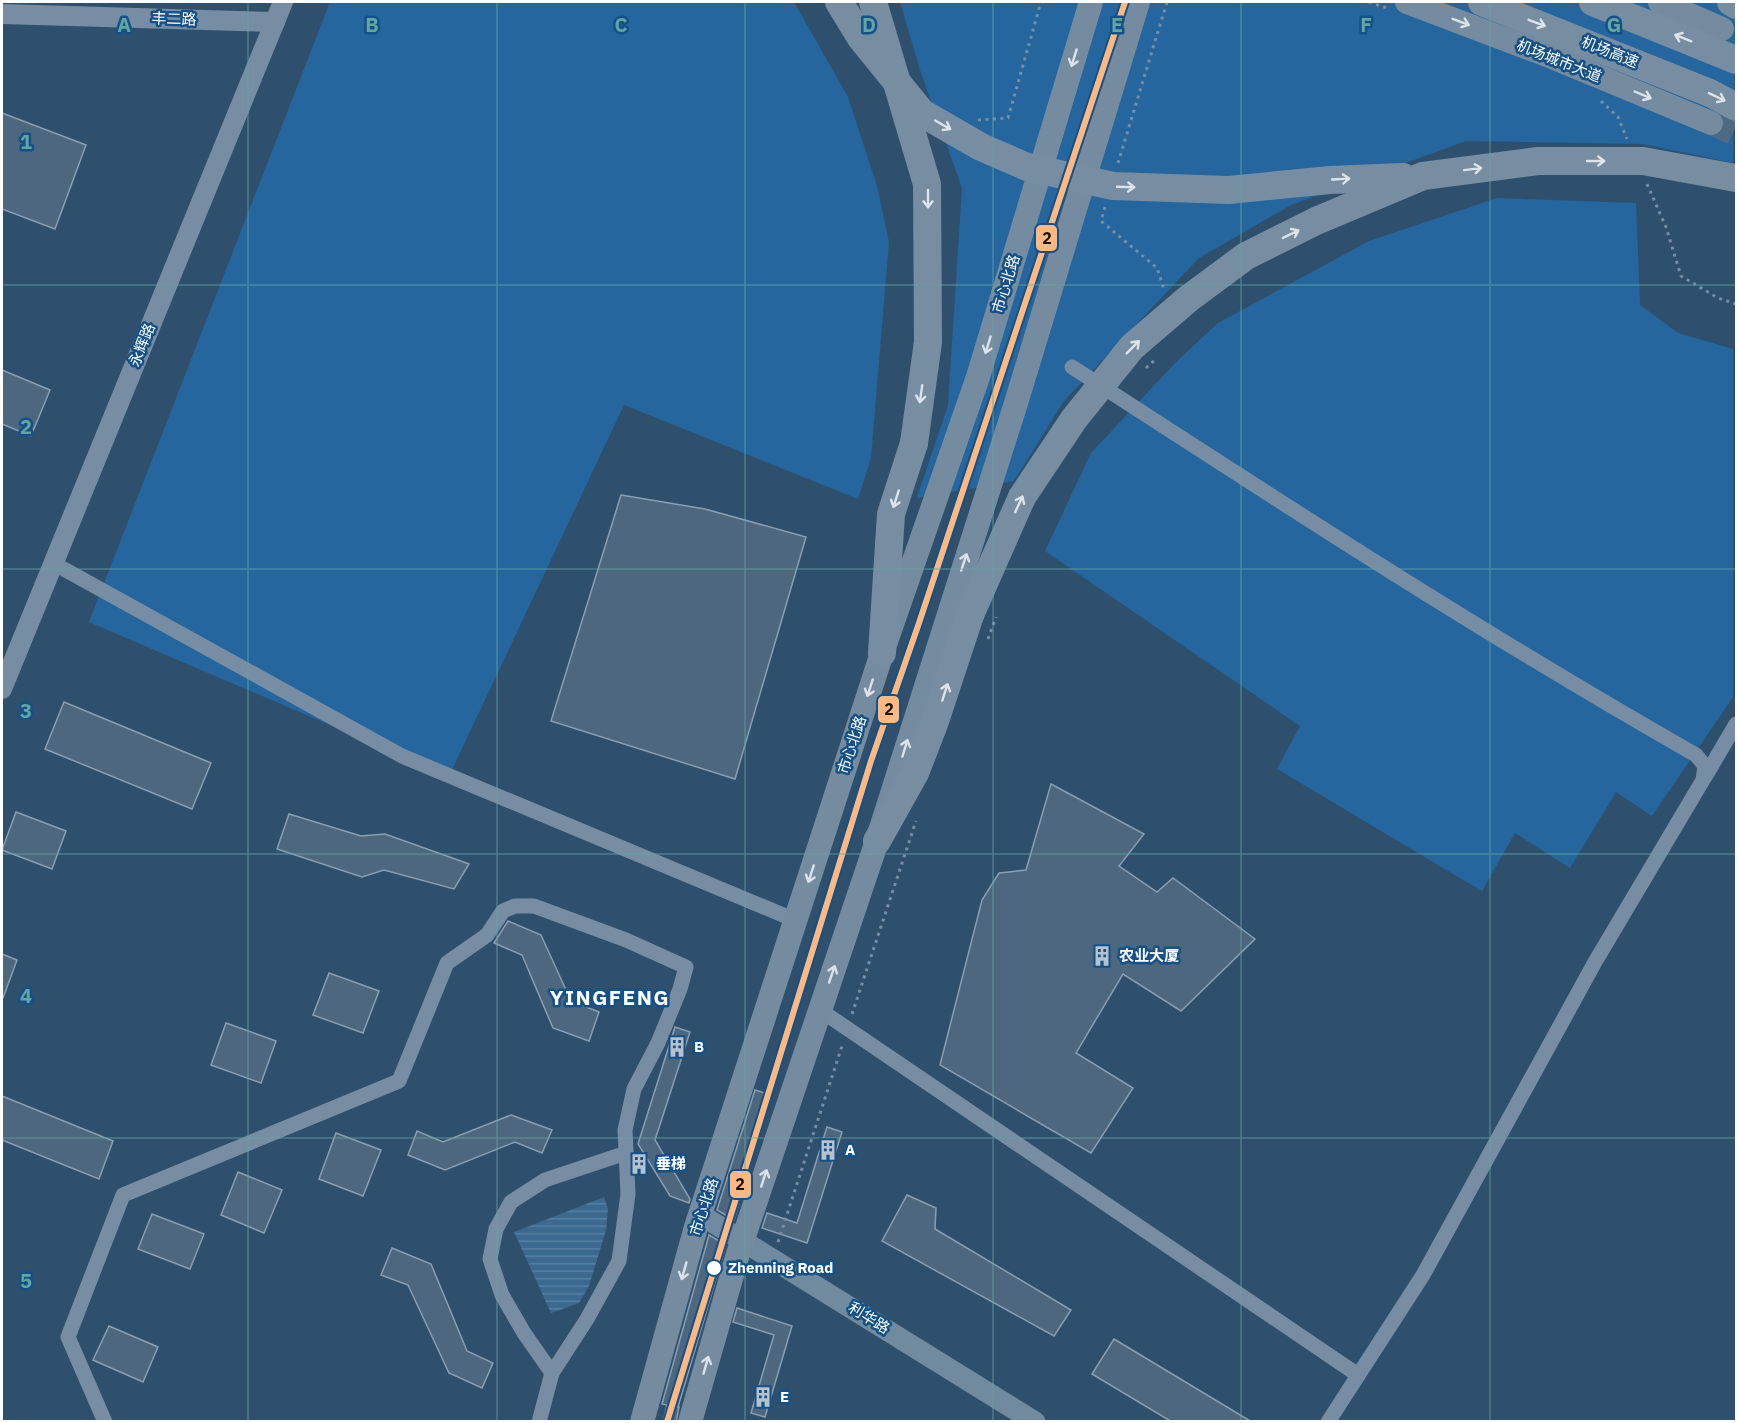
<svg xmlns="http://www.w3.org/2000/svg" width="1738" height="1423" viewBox="0 0 1738 1423" font-family="'IBM Plex Sans','Noto Sans SC',sans-serif">
<style>
.grass{fill:#25669e}
.water{fill:url(#water-rules)}
.building{fill:#4c677e;stroke:#899eb1;stroke-width:1.5}
.lines{fill:none;stroke-linecap:round;stroke-linejoin:round}
.primary-tunnel{stroke:#4e6a83;stroke-width:24;stroke-dasharray:24 12;stroke-linecap:butt}
.path{stroke:#768da3;stroke-width:3;stroke-dasharray:3 4.5;stroke-linecap:butt}
.minor{stroke:#768da3;stroke-width:15}
.tertiary{stroke:#768da3;stroke-width:20}
.secondary{stroke:#708a9f;stroke-width:21}
.primary{stroke:#758ca0;stroke-width:24}
.motorway{stroke:#778ea2;stroke-width:28}
.motorway-bridge{stroke:#778ea2;stroke-width:28}
.metro-1-casing{stroke:#145188;stroke-width:10}
.metro-1{stroke:#ffb980;stroke-width:6}
.oneway{stroke:#dce2e7}
.oneway2{stroke:#dde3e8}
.grid{fill:none;stroke:#63a6a1;stroke-width:1.5;stroke-opacity:0.55}
.stop-dot{fill:#fff;stroke:#145188;stroke-width:2}
.labels{text-anchor:middle;stroke-width:5;stroke-linejoin:round;paint-order:stroke}
.street-label{font-size:15px;fill:#fff;stroke:#145188}
.poi-label{font-size:15px;font-weight:bold;fill:#fff;stroke:#145188;text-anchor:start}
.stop-label{font-size:15px;font-weight:bold;fill:#fff;stroke:#145188;text-anchor:start}
.district-label{font-size:21px;font-weight:bold;letter-spacing:1.5px;fill:#fff;stroke:#145188}
.grid-label{font-size:20px;text-anchor:middle;font-weight:bold;fill:#63a6a1;stroke:#145188;stroke-width:5;stroke-linejoin:round;paint-order:stroke}
.line-badge{stroke:#145188;stroke-width:2}
.pale-badge-label{font-size:16px;text-anchor:middle;font-weight:bold;fill:#111}
</style>
<defs>
<pattern id="water-rules" width="6" height="5" patternUnits="userSpaceOnUse" patternTransform="scale(1.5)"><rect width="6" height="5" fill="#3c6990"/><path d="M0 2.5h6" fill="none" stroke="#5980a1"/></pattern>
</defs>
<rect width="100%" height="100%" fill="#2f506d"/>
<g class="grass">
<polygon points="330,2 794,2 848,97 877,186 889,242 871,458 858,499 624,405 449,776 89,622"/>
<polygon points="900,2 1736,2 1733,163 1643,144 1466,141 1291,205 1199,258 1064,401 1014,481 917,498 948,405 962,188 921,73"/>
<polygon points="1497,198 1636,203 1640,305 1678,333 1733,349 1733,697 1652,816 1616,792 1570,868 1515,833 1482,891 1277,769 1300,726 1045,551 1091,453 1177,361 1218,323 1369,241"/>
</g>
<polygon class="water" points="604,1197 608,1209 606,1230 589,1286 579,1303 551,1313 514,1232"/>
<g class="building">
<polygon points="2,113 86,145 55,229 2,209"/>
<polygon points="2,370 50,390 31,436 2,424"/>
<polygon points="621,495 705,509 806,537 735,779 551,721"/>
<polygon points="64,702 211,763 192,809 45,749"/>
<polygon points="1051,784 1144,834 1119,866 1157,892 1173,878 1255,939 1181,1011 1123,974 1076,1053 1133,1088 1091,1153 940,1065 982,900 999,873 1026,870"/>
<polygon points="16,812 66,831 52,869 2,850"/>
<polygon points="289,814 361,836 385,834 469,864 454,889 384,870 362,877 277,849"/>
<polygon points="508,921 541,935 571,1001 599,1012 589,1041 553,1028 522,955 494,943"/>
<polygon points="2,954 17,960 3,998 2,998"/>
<polygon points="329,973 379,991 363,1033 313,1015"/>
<polygon points="226,1023 276,1041 261,1083 211,1065"/>
<polygon points="675,1027 690,1032 655,1140 690,1199 689,1203 670,1196 638,1144"/>
<polygon points="755,1090 771,1095 734,1220 717,1210"/>
<polygon points="2,1096 113,1141 99,1179 2,1140"/>
<polygon points="511,1115 552,1130 542,1153 515,1142 445,1170 408,1155 417,1131 443,1142"/>
<polygon points="827,1127 842,1132 807,1243 762,1228 767,1213 797,1223"/>
<polygon points="336,1133 381,1150 363,1196 319,1179"/>
<polygon points="238,1172 282,1190 264,1233 221,1215"/>
<polygon points="907,1195 936,1208 935,1229 1071,1310 1054,1336 882,1241"/>
<polygon points="152,1214 204,1234 190,1269 138,1249"/>
<polygon points="709,1235 726,1245 678,1407 679,1407 676,1422 663,1422 667,1405 662,1404"/>
<polygon points="392,1248 431,1264 467,1351 493,1363 482,1388 449,1373 408,1285 381,1275"/>
<polygon points="737,1308 792,1326 765,1417 751,1413 774,1335 733,1322"/>
<polygon points="109,1326 158,1347 143,1382 93,1360"/>
<polygon points="1114,1339 1252,1422 1172,1422 1092,1374"/>
</g>
<g class="lines">
<polyline class="primary-tunnel" points="1711,123 1736,134"/>
<g class="path">
<polyline points="1369,2 1387,8"/>
<polyline points="1601,101 1618,117 1627,139"/>
<polyline points="978,120 1008,118 1041,2"/>
<polyline points="1118,163 1167,2"/>
<polyline points="1647,184 1666,227 1681,276 1718,298 1736,304"/>
<polyline points="1105,207 1101,221 1157,268 1164,289"/>
<polyline points="1146,368 1157,358"/>
<polyline points="988,639 996,617"/>
<polyline points="852,1014 916,821"/>
<polyline points="778,1242 843,1043"/>
</g>
<g class="minor">
<path d="M1072 367C1277 500 1483 634 1696 755L1705 766 1703 780 1595 962 1423 1275 1328 1422"/>
<polyline points="53,563 402,756 783,915"/>
<polyline points="1705,777 1736,724"/>
<polyline points="820,1010 1358,1375"/>
<polyline points="552,1373 524,1333 502,1295 490,1259 496,1229 511,1202 545,1180 626,1153"/>
<polyline points="105,1422 68,1337 123,1195 399,1081 447,963 487,935 503,911 515,906 534,906 626,940 686,967 680,989 658,1043 634,1089 625,1130 628,1194 619,1261 587,1319 552,1373 539,1422"/>
</g>
<g class="tertiary">
<polyline points="2,14 275,22"/>
<polyline points="2,689 283,2"/>
</g>
<polyline class="secondary" points="701,1215 1035,1422"/>
<g class="primary">
<polyline points="1407,2 1547,55 1711,123"/>
<polyline points="1660,2 1722,29"/>
<polyline points="642,1422 696,1227 882,653 978,377 1091,2"/>
<polyline points="690,1422 738,1254 877,841 1016,403 1138,2"/>
</g>
<g class="motorway">
<polyline points="1482,2 1710,93 1736,107"/>
<polyline points="1593,2 1736,60"/>
<polyline points="1731,2 1736,5"/>
<polyline points="882,653 891,514 914,443"/>
<polyline points="877,841 915,773 934,724 970,615"/>
</g>
<g class="motorway-bridge">
<polyline points="839,2 861,38 922,113 981,147 1027,167 1113,186 1229,190 1330,180 1403,177"/>
<polyline points="873,2 927,184 928,342 914,443"/>
<polyline points="970,615 1022,497 1074,419 1132,347 1188,299 1246,256 1316,221 1423,176 1538,161 1643,161 1736,178"/>
</g>
<g class="metro-1-casing">
<polyline id="metro-1" points="667,1422 871,761 919,623 1125,2"/>
</g>
<use href="#metro-1" class="metro-1"/>
</g>
<defs><path id="oneway-shaft" d="M-6 0H5M1.5-3L5.5 0L1.5 3" fill="none" stroke-width="1.6" stroke-linecap="round" stroke-linejoin="round" transform="scale(1.5)"/></defs>
<g class="oneway">
<use href="#oneway-shaft" transform="translate(1461 22) rotate(21)"/>
<use href="#oneway-shaft" transform="translate(1074 58) rotate(107)"/>
<use href="#oneway-shaft" transform="translate(1643 95) rotate(23)"/>
<use href="#oneway-shaft" transform="translate(988 345) rotate(107)"/>
<use href="#oneway-shaft" transform="translate(964 562) rotate(-72)"/>
<use href="#oneway-shaft" transform="translate(870 688) rotate(108)"/>
<use href="#oneway-shaft" transform="translate(905 748) rotate(-73)"/>
<use href="#oneway-shaft" transform="translate(811 874) rotate(108)"/>
<use href="#oneway-shaft" transform="translate(832 974) rotate(-71)"/>
<use href="#oneway-shaft" transform="translate(764 1178) rotate(-72)"/>
<use href="#oneway-shaft" transform="translate(684 1271) rotate(106)"/>
<use href="#oneway-shaft" transform="translate(706 1365) rotate(-74)"/>
</g>
<g class="oneway2">
<use href="#oneway-shaft" transform="translate(1537 23) rotate(21)"/>
<use href="#oneway-shaft" transform="translate(1683 38) rotate(-158)"/>
<use href="#oneway-shaft" transform="translate(1717 97) rotate(26)"/>
<use href="#oneway-shaft" transform="translate(943 125) rotate(30)"/>
<use href="#oneway-shaft" transform="translate(1596 161)"/>
<use href="#oneway-shaft" transform="translate(1473 169) rotate(-7)"/>
<use href="#oneway-shaft" transform="translate(1341 179) rotate(-3)"/>
<use href="#oneway-shaft" transform="translate(1126 187) rotate(2)"/>
<use href="#oneway-shaft" transform="translate(928 199) rotate(90)"/>
<use href="#oneway-shaft" transform="translate(1291 234) rotate(-26)"/>
<use href="#oneway-shaft" transform="translate(1133 347) rotate(-45)"/>
<use href="#oneway-shaft" transform="translate(921 394) rotate(98)"/>
<use href="#oneway-shaft" transform="translate(896 499) rotate(108)"/>
<use href="#oneway-shaft" transform="translate(1019 504) rotate(-65)"/>
<use href="#oneway-shaft" transform="translate(945 692) rotate(-72)"/>
</g>
<path class="grid" d="M248 2V1422M497 2V1422M745 2V1422M993 2V1422M1241 2V1422M1490 2V1422M2 285H1736M2 569H1736M2 854H1736M2 1138H1736"/>
<defs>
<g id="building-bare" transform="scale(1.62)"><path d="M-4-6H4V6H1V3H-1V6H-4ZM-2.5-4.3h1.7v1.8h-1.7ZM.8-4.3h1.7v1.8H.8ZM-2.5-1h1.7V.8h-1.7ZM.8-1h1.7V.8H.8Z" fill="#b6c2cc" stroke="#145188" stroke-width="2.5" paint-order="stroke"/></g>
</defs>
<g fill-rule="evenodd">
<use href="#building-bare" x="1102" y="956"/>
<use href="#building-bare" x="677" y="1047"/>
<use href="#building-bare" x="828" y="1150"/>
<use href="#building-bare" x="639" y="1164"/>
<use href="#building-bare" x="763" y="1397"/>
</g>
<circle class="stop-dot" cx="714" cy="1268" r="8"/>
<g class="labels">
<g class="street-label">
<text transform="translate(174 19) rotate(2)" y="5">丰二路</text>
<text transform="translate(1610 52) rotate(22)" y="5">机场高速</text>
<text transform="translate(1559 61) rotate(22)" y="5">机场城市大道</text>
<text transform="translate(1006 284) rotate(-73)" y="5">市心北路</text>
<text transform="translate(142 345) rotate(-68)" y="5">永辉路</text>
<text transform="translate(852 745) rotate(-72)" y="5">市心北路</text>
<text transform="translate(704 1207) rotate(-72)" y="5">市心北路</text>
<text transform="translate(869 1318) rotate(32)" y="5">利华路</text>
</g>
<g class="poi-label">
<text x="1119" y="961">农业大厦</text>
<text x="694" y="1052">B</text>
<text x="845" y="1155">A</text>
<text x="656" y="1169">垂梯</text>
<text x="780" y="1402">E</text>
</g>
<g class="stop-label">
<text x="728" y="1273">Zhenning Road</text>
</g>
<g class="district-label">
<text x="610" y="1005">YINGFENG</text>
</g>
</g>
<g class="grid-label">
<text x="124" y="32">A</text>
<text x="372" y="32">B</text>
<text x="621" y="32">C</text>
<text x="869" y="32">D</text>
<text x="1117" y="32">E</text>
<text x="1366" y="32">F</text>
<text x="1614" y="32">G</text>
<text x="26" y="149">1</text>
<text x="26" y="434">2</text>
<text x="26" y="718">3</text>
<text x="26" y="1003">4</text>
<text x="26" y="1288">5</text>
</g>
<g class="line-badge">
<rect x="1035" y="224" width="23" height="28" rx="6" fill="#ffb980"/>
<rect x="877" y="695" width="23" height="29" rx="6" fill="#ffb980"/>
<rect x="729" y="1170" width="23" height="29" rx="6" fill="#ffb980"/>
</g>
<g class="pale-badge-label">
<text x="1047" y="244">2</text>
<text x="889" y="715">2</text>
<text x="740" y="1190">2</text>
</g>
<rect width="1738" height="1423" fill="none" stroke="#ffffff" stroke-width="6"/>
</svg>
